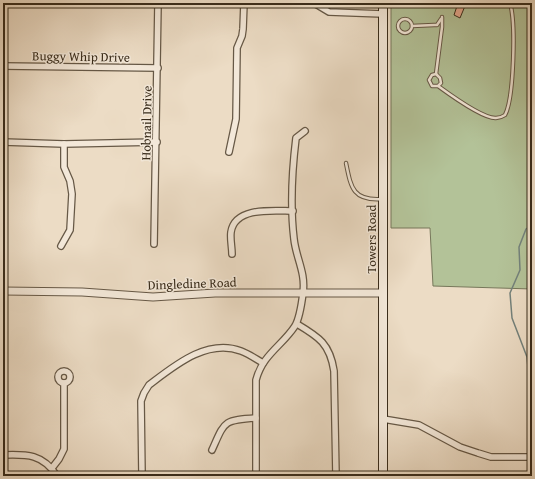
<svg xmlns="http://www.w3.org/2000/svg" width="535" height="479" viewBox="0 0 535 479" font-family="'Gentium Book Plus',serif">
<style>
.green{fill:#b3c298;stroke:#76775a}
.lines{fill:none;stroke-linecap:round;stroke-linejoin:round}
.stream{stroke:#73817b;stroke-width:1.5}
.building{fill:#e6a88e;stroke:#392c1b}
.service-casing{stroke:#665846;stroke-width:4.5}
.minor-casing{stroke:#665846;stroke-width:8}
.tertiary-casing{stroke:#665846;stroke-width:9}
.secondary-casing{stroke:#392c1b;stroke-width:10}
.service{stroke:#f3e8d9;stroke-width:2.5}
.minor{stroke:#f3e8d9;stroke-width:5.5}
.tertiary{stroke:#f3e8d9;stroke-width:7}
.secondary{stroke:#f3e8d9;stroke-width:8}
.labels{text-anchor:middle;stroke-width:3;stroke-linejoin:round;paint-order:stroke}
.street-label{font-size:13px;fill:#392c1b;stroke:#f3e8d9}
</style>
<rect width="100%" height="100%" fill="#ecdcc5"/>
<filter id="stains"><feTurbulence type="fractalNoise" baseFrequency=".005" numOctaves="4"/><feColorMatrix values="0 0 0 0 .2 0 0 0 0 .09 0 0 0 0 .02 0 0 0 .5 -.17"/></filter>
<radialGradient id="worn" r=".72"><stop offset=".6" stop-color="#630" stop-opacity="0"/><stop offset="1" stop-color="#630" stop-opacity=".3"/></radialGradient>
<polygon class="green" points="391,3 532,3 532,289 433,286 430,228 391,228"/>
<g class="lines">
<polyline class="stream" points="532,225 526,229 519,247 520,270 510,293 512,318 527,357 529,378 532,385"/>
</g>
<polygon class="building" points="458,3 465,6 460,18 454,15"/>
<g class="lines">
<g class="service-casing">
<g id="service">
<circle cx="405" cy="26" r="7"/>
<polyline points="412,26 434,25 437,25 441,19"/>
<polyline points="436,74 442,27 442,17"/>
<path d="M438 86 441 83 440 78 436 74 432 75 429 80 432 86H438C449 94 483 119 496 118 499 118 502 117 505 115 514 98 516 23 510 3"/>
<path d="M346 163C351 188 353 201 382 199"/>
</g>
</g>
<g class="minor-casing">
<g id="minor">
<polyline points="314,3 329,12 383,14"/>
<polyline points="3,66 158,68"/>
<polyline points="3,142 64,144 157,142"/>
<polyline points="229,152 236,119 237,48 242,36 243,29 244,3"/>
<polyline points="154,244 158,3"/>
<polyline points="61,246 70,230 72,194 70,181 64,167 64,144"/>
<path d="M232 254C232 247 230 239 231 232 235 206 275 211 293 211"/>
<path d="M297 324C319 337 330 344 334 371L336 476"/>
<circle cx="64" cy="377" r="6"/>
<polyline points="383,419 419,425 460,447 478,453 491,457 532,457"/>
<path d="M212 450C225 421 223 420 256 418"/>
<path d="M3 455C27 454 43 454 57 476"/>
<polyline points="52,468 59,459 64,449 64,383"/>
<path d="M142 476 141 401 144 393 149 385C174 366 207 338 241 351 249 354 256 359 263 363"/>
<path d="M256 476V380C263 354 282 346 295 326 299 319 302 301 303 293 306 273 296 258 294 239 290 206 292 171 296 138L305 131"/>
</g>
</g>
<g class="tertiary-casing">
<polyline id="tertiary" points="3,291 82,292 153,297 215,293 382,293"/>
</g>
<g class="secondary-casing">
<polyline id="secondary" points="383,476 383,3"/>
</g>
<use href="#service" class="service"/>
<use href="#minor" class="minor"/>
<use href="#tertiary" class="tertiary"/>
<use href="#secondary" class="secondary"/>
</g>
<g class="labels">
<g class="street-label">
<text transform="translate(81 56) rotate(1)" y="5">Buggy Whip Drive</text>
<text transform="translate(146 123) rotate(-89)" y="5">Hobnail Drive</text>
<text transform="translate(371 239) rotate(-90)" y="5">Towers Road</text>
<text transform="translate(192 283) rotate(-2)" y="5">Dingledine Road</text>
</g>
</g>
<rect width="535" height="479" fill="none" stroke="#ecdcc5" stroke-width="16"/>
<rect x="4" y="4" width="527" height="471" fill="none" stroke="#392c1b" stroke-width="2"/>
<rect x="8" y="8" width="519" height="463" fill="none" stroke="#392c1b"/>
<rect width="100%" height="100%" filter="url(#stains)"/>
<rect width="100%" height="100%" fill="url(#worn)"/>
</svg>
